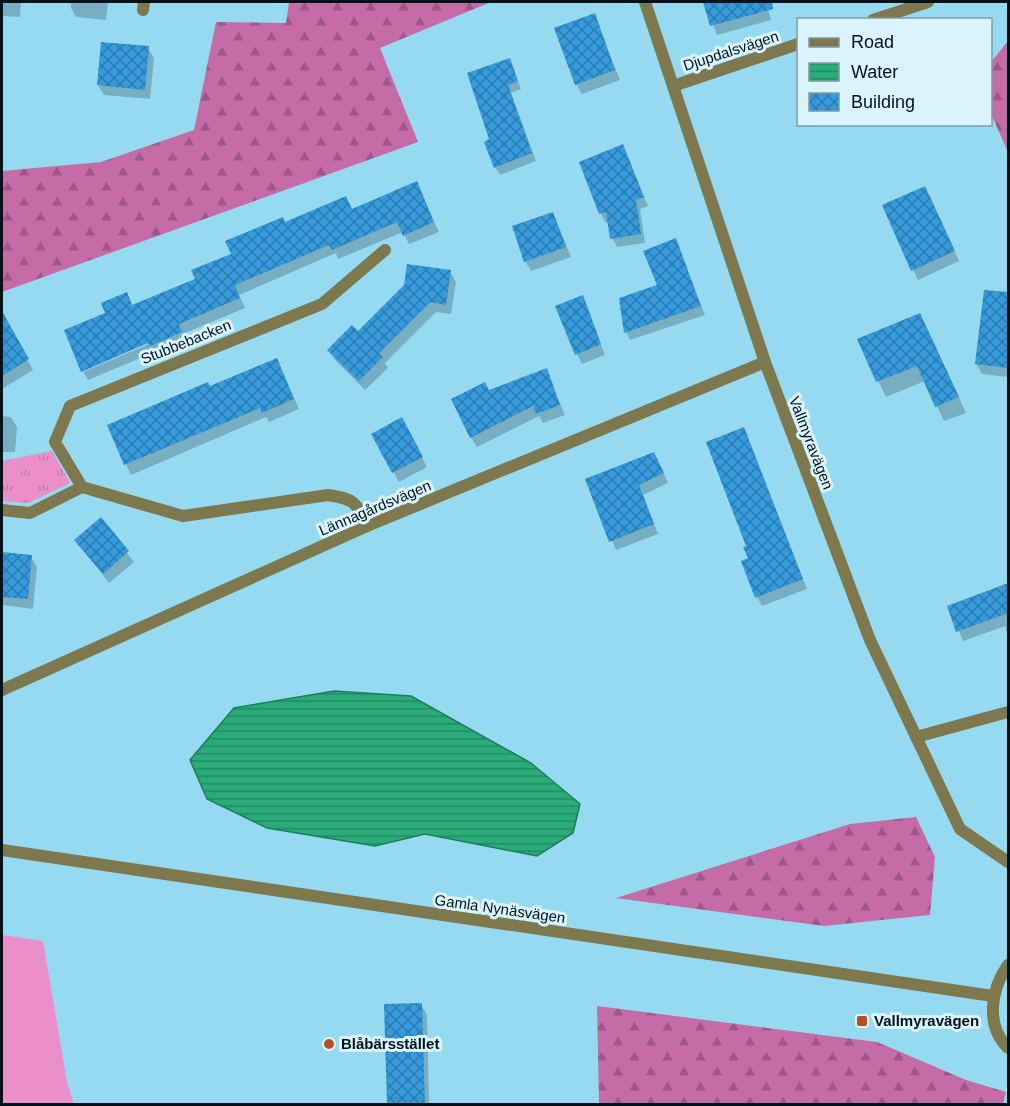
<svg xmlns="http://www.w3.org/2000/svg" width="1010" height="1106" viewBox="0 0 1010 1106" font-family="Helvetica,sans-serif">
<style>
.grass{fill:#ea8fc9}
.forest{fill:url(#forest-firs)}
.park{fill:url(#park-tufts)}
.water{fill:url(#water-rules);stroke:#1e7d5c;stroke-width:1.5}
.shadow{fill:#0003}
.building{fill:url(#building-cross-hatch)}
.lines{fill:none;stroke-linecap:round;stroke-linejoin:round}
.minor{stroke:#7d784e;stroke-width:12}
.tertiary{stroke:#7d784e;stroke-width:12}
.poi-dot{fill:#b65024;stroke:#daf4fe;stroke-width:2}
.labels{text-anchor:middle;stroke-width:6;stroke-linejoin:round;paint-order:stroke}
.street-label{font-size:15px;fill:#00121a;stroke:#daf4fe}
.poi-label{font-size:15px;font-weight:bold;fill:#00121a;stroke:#daf4fe;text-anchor:start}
</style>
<defs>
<pattern id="forest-firs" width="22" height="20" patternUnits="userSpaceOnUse" patternTransform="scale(1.5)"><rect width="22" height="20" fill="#c56ca6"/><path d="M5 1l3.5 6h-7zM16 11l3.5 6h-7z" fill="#9e5786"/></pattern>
<pattern id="park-tufts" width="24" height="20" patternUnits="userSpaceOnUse" patternTransform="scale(1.5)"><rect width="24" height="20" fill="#ea8fc9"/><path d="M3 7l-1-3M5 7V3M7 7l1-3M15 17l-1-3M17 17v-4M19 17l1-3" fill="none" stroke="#c77aac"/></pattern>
<pattern id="water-rules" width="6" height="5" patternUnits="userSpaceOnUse" patternTransform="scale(1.5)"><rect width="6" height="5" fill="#2bab79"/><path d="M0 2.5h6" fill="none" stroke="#228a62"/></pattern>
<pattern id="building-cross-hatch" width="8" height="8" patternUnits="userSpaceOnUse" patternTransform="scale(1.5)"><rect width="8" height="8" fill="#3599da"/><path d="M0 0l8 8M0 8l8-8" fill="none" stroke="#2a7bb0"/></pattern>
</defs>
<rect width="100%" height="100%" fill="#96daf2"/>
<polygon class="grass" points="2,935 43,941 67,1082 74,1104 2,1104"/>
<g class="forest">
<polygon points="289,2 491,2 380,48 418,142 2,292 2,171 101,162 194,130 216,22 286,23"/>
<polygon points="1008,41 1008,152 991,114 991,62"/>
<polygon points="916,817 935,857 930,915 824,926 616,898 850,824"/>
<polygon points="597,1006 877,1042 966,1080 1006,1092 1003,1104 599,1104"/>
</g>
<polygon class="park" points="52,451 70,483 28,503 2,501 2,461"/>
<polygon class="water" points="334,691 411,696 531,763 580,804 573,833 537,856 425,834 375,846 267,828 207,799 190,760 234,708"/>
<g class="shadow">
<polygon points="2,2 21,2 20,17 2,16"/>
<polygon points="71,2 108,2 106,20 76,17 71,8"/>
<polygon points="705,2 766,2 771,20 717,35"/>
<polygon points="594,15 620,80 582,94 576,84"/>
<polygon points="148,48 154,58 150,99 104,95 98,85"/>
<polygon points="510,60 521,89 511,93 536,161 500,175 495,167"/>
<polygon points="625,154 648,206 640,209 645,243 617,247 612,238 609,222 606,223 601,214 581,163"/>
<polygon points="416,183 439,232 409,244 403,232 338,259 336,253 239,295 245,308 183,334 186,342 157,355 155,352 88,380 83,372 156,341 107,314 126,294 133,306 197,280 285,223 346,198 352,210"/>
<polygon points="930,197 959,261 918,280 913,270"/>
<polygon points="553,213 571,257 531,271 525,261"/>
<polygon points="675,240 705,315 630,340 626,332 659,286"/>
<polygon points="450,272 456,282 451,314 436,312 385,363 388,368 365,390 335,360 329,350 358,333 406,285"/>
<polygon points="985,291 1008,294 1008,377 982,374 976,364"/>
<polygon points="582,296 605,355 582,364 577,354"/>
<polygon points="928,330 966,413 944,421 925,381 886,397 859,340"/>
<polygon points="11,331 33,370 2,389 2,337"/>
<polygon points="282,370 299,409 269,422 266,417 131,475 108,425 210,388"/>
<polygon points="546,370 565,415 543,423 539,416 477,447 471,437 489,392"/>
<polygon points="2,416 11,417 17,427 15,452 2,452"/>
<polygon points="401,419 427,467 399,482 373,435"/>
<polygon points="743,429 807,589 762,606 757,597 747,547"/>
<polygon points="659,463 668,483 643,495 658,534 616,550 587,480"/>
<polygon points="100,519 134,562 109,583 76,540"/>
<polygon points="2,554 31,557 37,567 33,609 2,605"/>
<polygon points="1008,585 1008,637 1005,626 963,641 949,606"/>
<polygon points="421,1005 427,1015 429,1104 371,1104 388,1104 386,1006"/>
</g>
<g class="building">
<polygon points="703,2 772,2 773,9 710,26"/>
<polygon points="595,13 615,70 575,85 554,28"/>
<polygon points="101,42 149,46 145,90 97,85"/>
<polygon points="510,58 518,81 508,85 532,153 494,168 484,142 489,139 467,73"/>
<polygon points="623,144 644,197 636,200 641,234 610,239 606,212 599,214 579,162"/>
<polygon points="417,181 434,222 403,236 397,222 332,250 329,245 235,285 240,298 179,324 182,332 150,346 148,343 81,372 64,330 105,313 101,303 127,292 132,305 195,279 191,270 231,254 225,241 283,217 285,222 346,196 352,209"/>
<polygon points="925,186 955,251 911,271 882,205"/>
<polygon points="553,212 566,247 524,262 512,226"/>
<polygon points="676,238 701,306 624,333 619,298 657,285 643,251"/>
<polygon points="407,264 451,270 446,305 430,302 379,353 383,357 359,381 327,350 352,325 358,331 404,285"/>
<polygon points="984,290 1008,292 1008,368 975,364"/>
<polygon points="583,295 601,344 575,355 555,306"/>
<polygon points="2,311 29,359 2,376"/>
<polygon points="920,313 959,397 935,407 917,366 876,382 857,339"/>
<polygon points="277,358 294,399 262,413 260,408 124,465 107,425 208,382 210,386"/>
<polygon points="547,368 560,405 536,414 533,406 470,438 451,399 485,382 489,390"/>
<polygon points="402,417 423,457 392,473 371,434"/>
<polygon points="744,427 803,579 755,598 741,561 748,558 743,547 746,546 706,442"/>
<polygon points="654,452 664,473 639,485 654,524 609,542 585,479"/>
<polygon points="101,517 129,551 103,574 74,540"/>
<polygon points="2,552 32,555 28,599 2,597"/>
<polygon points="1008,583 1008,613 956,632 947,606"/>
<polygon points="422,1003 425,1104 387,1104 384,1004"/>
</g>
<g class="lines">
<g class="minor">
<polyline points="645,2 765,362 870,640 960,829 1008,862"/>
<polyline points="143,10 144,2"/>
<polyline points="873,20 928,2"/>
<polyline points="673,86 798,44"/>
<path d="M82 487 183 516 328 495C355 499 356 502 367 526"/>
<polyline points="2,510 30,513 82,487 55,442 70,406 322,304 385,250"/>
<polyline points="2,690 367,526 765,362"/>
<polyline points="916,737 1008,712"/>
</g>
<g class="tertiary">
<polyline points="2,850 993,996"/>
<path d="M1008 965C991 989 985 1025 1008 1048"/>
</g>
</g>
<g class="poi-dot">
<rect x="856" y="1015" width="12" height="12" rx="3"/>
<circle cx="329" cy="1044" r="6"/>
</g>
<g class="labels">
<g class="street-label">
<text transform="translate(731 51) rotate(-18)" y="5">Djupdalsvägen</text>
<text transform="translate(186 342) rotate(-22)" y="5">Stubbebacken</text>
<text transform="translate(811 443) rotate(69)" y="5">Vallmyravägen</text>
<text transform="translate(375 508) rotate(-23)" y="5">Lännagårdsvägen</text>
<text transform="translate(500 909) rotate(8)" y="5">Gamla Nynäsvägen</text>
</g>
<g class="poi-label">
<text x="874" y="1026">Vallmyravägen</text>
<text x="341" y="1049">Blåbärsstället</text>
</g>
</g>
<rect width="1010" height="1106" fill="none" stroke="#00121a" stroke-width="6"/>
<rect x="797" y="18" width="195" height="108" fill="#daf4fe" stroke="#839aa3" stroke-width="1.5"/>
<rect x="809" y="38" width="30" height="9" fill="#7d784e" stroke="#839aa3" stroke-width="1.5"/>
<text x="851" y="48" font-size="18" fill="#00121a">Road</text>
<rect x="809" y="63" width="30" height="18" fill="url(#water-rules)" stroke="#839aa3" stroke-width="1.5"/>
<text x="851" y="78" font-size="18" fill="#00121a">Water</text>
<rect x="809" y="93" width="30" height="18" fill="url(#building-cross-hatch)" stroke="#839aa3" stroke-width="1.5"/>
<text x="851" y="108" font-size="18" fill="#00121a">Building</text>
</svg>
